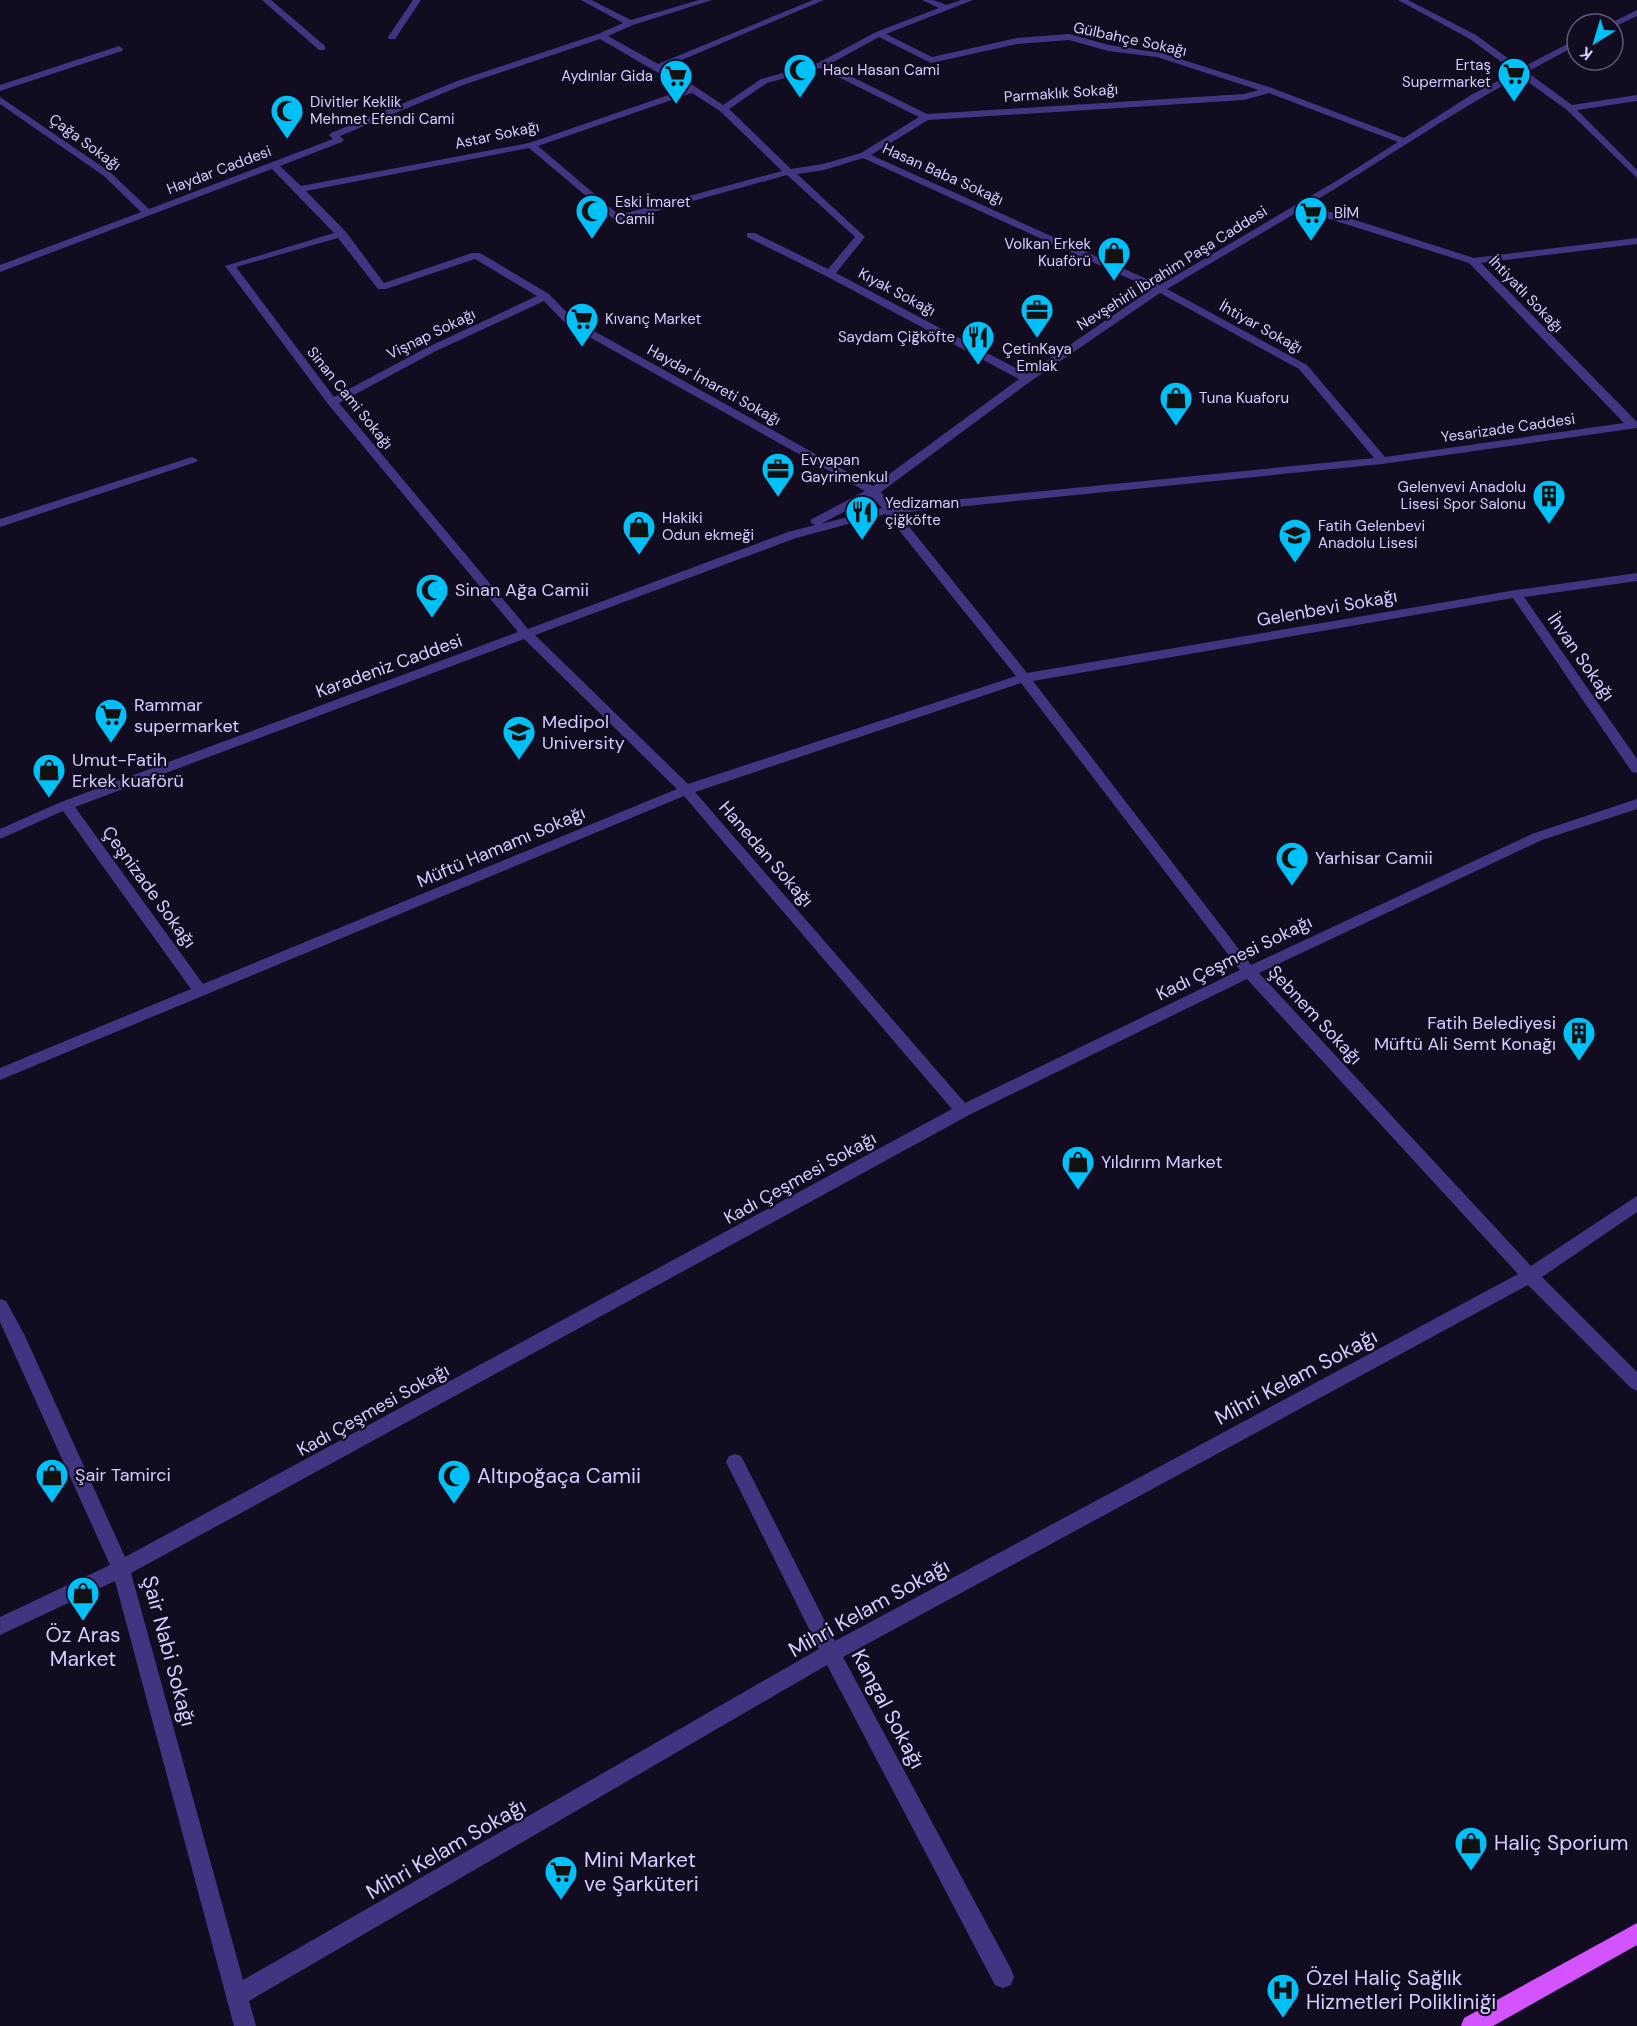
<svg xmlns="http://www.w3.org/2000/svg" width="1637" height="2026" viewBox="0 0 1637 2026" font-family="'DM Sans',sans-serif">
<style>
.lines{fill:none;stroke-linecap:round;stroke-linejoin:round}
.minor{fill:#413582;fill-rule:evenodd}
.major{fill:#d353ff;fill-rule:evenodd}
.labels{text-anchor:middle;stroke-width:4.5;stroke-linejoin:round;paint-order:stroke}
.far-street-label{font-size:15px;fill:#d8ccff;stroke:#120c21}
.far-poi-label{font-size:15px;fill:#d8ccff;stroke:#120c21;text-anchor:start}
.poi-label{font-size:18px;fill:#d8ccff;stroke:#120c21;text-anchor:start}
.street-label{font-size:18px;fill:#d8ccff;stroke:#120c21}
.near-street-label{font-size:21px;fill:#d8ccff;stroke:#120c21}
.near-poi-label{font-size:21px;fill:#d8ccff;stroke:#120c21;text-anchor:start}
</style>
<rect width="100%" height="100%" fill="#120c21"/>
<g class="lines">
<g class="minor">
<polygon points="262,0 271,0 325,46 325,50 319,50"/>
<polygon points="413,0 421,0 395,39 389,39 388,37"/>
<path d="M581 0H591L631 20 699 0H712L633 25 608 36 658 64 813 0H824L665 67 723 105 761 79 818 63 876 32 939 8 922 0H933L947 5 961 0H973L886 34 932 57 1017 38 1069 34 1109 45 1161 53 1272 88 1404 138 1471 95 1515 72 1470 39 1398 0H1408L1476 35 1521 68 1577 39V45L1527 72 1572 105 1637 95V101L1577 110 1637 170V178L1567 110 1520 76C1446 116 1381 162 1308 205L1474 258 1637 238V244L1481 263 1637 422V428L1382 464 898 513 1027 673 1516 590 1637 573V581L1524 597 1637 759V773L1632 772 1513 598 1033 681 1251 965 1532 834 1637 799V809L1542 840 1259 973 1531 1266 1637 1196V1212L1542 1277 1637 1372V1391L1631 1388 1528 1285 843 1657 1011 1969 1014 1977 1011 1985 1003 1988 995 1985 827 1665 249 2001 256 2026H234L115 1581 0 1635V1617L110 1565 0 1322V1299L6 1301 24 1334 125 1557 952 1109 684 796 0 1080V1068L191 989 63 811 0 839V829L61 802 518 632 328 404 225 266 334 233 272 169 0 272V265L141 212 104 176 0 104V97L110 172 149 209 333 139 329 135 331 133 457 81 598 34 623 23ZM879 37 931 63 1017 44 1069 40 1108 51 1157 57 1259 90 1244 94 927 114 828 65ZM600 39 686 89 529 143 301 186 280 166 342 142 344 140 340 136 463 85ZM820 68 919 117 861 153 823 164 791 169 729 109 767 83ZM692 93 720 111 782 171 619 215 538 146ZM1269 93 1398 142 1338 180 1160 285 871 155 928 120 1244 100ZM529 148 617 222 787 175 855 237 828 269 755 233H747V237L826 276 1019 379 873 486 574 320 549 294 480 253H472L384 283 346 232 306 191ZM863 158 1152 289 1027 374 836 273 865 237 797 174 824 170ZM1301 210 1469 263 1624 423 1385 457 1307 365 1167 289ZM338 238 378 289H386L475 259 537 296 426 348 334 397 236 267ZM1160 293 1299 369 1374 458 892 506 881 492 1031 381ZM544 301 566 324 865 491 812 519 810 522 815 525 788 532 528 629 339 403 434 352ZM872 497 882 508 821 524ZM886 514 1016 676 688 784 535 635 796 538ZM524 639 677 789 203 984 75 807ZM1021 683 1240 970 965 1103 695 792ZM1247 979 1518 1274 835 1641 741 1456 735 1454 729 1456 726 1462 729 1468 819 1649 243 1980 131 1573 969 1115Z"/>
<polygon points="1637,10 1637,16 1616,26 1609,24"/>
<polygon points="119,46 123,49 122,51 0,91 0,85"/>
<polygon points="192,457 198,460 196,462 0,527 0,519"/>
</g>
<polygon class="major" points="1637,1923 1637,1945 1493,2026 1461,2026 1464,2018"/>
</g>
<defs>
<g id="mosque-pin" transform="scale(1.725)"><path d="M0 17L-7.5 6A9.5 9.5 0 1 1 7.5 6Z" fill="#00c1f7" stroke="#120c21"/><path d="M3.5-4.9A6 6 0 1 0 3.5 4.9A5 5 0 1 1 3.5-4.9Z" fill="#111"/></g>
<g id="supermarket-pin" transform="scale(1.725)"><path d="M0 17L-7.5 6A9.5 9.5 0 1 1 7.5 6Z" fill="#00c1f7" stroke="#120c21"/><path d="M-6-5.5h2.5l.6 2H6L4.5 2H-2.5L-4.4-4H-6ZM-1.5 3.2a1.3 1.3 0 1 0 .1 0ZM3 3.2a1.3 1.3 0 1 0 .1 0Z" fill="#111"/></g>
<g id="shop-pin" transform="scale(1.725)"><path d="M0 17L-7.5 6A9.5 9.5 0 1 1 7.5 6Z" fill="#00c1f7" stroke="#120c21"/><path d="M-5-2.5h2.3a2.7 3.5 0 0 1 5.4 0H5L5.5 6h-11ZM-1.5-2.5h3a1.5 2.3 0 0 0-3 0Z" fill="#111"/></g>
<g id="office-pin" transform="scale(1.725)"><path d="M0 17L-7.5 6A9.5 9.5 0 1 1 7.5 6Z" fill="#00c1f7" stroke="#120c21"/><path d="M-6-3h4V-5.5h4V-3h4V5H-6ZM-1-4.5V-3h2v-1.5ZM-6 0V1H6V0Z" fill="#111"/></g>
<g id="restaurant-pin" transform="scale(1.725)"><path d="M0 17L-7.5 6A9.5 9.5 0 1 1 7.5 6Z" fill="#00c1f7" stroke="#120c21"/><path d="M-5-6h1v4h1v-4h1v4h1v-4h1v5L-1.5 .5V6h-2V.5L-5-1ZM5-6V6H3V1.5H1.5Q1.5-4 5-6Z" fill="#111"/></g>
<g id="building-pin" transform="scale(1.725)"><path d="M0 17L-7.5 6A9.5 9.5 0 1 1 7.5 6Z" fill="#00c1f7" stroke="#120c21"/><path d="M-4-6H4V6H1V3H-1V6H-4ZM-2.5-4.3h1.7v1.8h-1.7ZM.8-4.3h1.7v1.8H.8ZM-2.5-1h1.7V.8h-1.7ZM.8-1h1.7V.8H.8Z" fill="#111"/></g>
<g id="school-pin" transform="scale(1.725)"><path d="M0 17L-7.5 6A9.5 9.5 0 1 1 7.5 6Z" fill="#00c1f7" stroke="#120c21"/><path d="M0-5L7-2L0 1L-7-2ZM-4 1L0 2.5L4 1V4Q0 6-4 4Z" fill="#111"/></g>
<g id="university-pin" transform="scale(1.725)"><path d="M0 17L-7.5 6A9.5 9.5 0 1 1 7.5 6Z" fill="#00c1f7" stroke="#120c21"/><path d="M0-5L7-2L0 1L-7-2ZM-4 1L0 2.5L4 1V4Q0 6-4 4Z" fill="#111"/></g>
<g id="hospital-pin" transform="scale(1.725)"><path d="M0 17L-7.5 6A9.5 9.5 0 1 1 7.5 6Z" fill="#00c1f7" stroke="#120c21"/><path d="M-5-5h3v3.5h4V-5h3V5h-3V1.5h-4V5h-3Z" fill="#111"/></g>
</defs>
<g fill-rule="evenodd">
<use href="#mosque-pin" x="800" y="70"/>
<use href="#supermarket-pin" x="1514" y="74"/>
<use href="#supermarket-pin" x="676" y="76"/>
<use href="#mosque-pin" x="287" y="111"/>
<use href="#mosque-pin" x="592" y="211"/>
<use href="#supermarket-pin" x="1311" y="213"/>
<use href="#shop-pin" x="1114" y="253"/>
<use href="#office-pin" x="1037" y="310"/>
<use href="#supermarket-pin" x="582" y="319"/>
<use href="#restaurant-pin" x="978" y="337"/>
<use href="#shop-pin" x="1176" y="398"/>
<use href="#office-pin" x="778" y="469"/>
<use href="#building-pin" x="1549" y="496"/>
<use href="#restaurant-pin" x="862" y="512"/>
<use href="#shop-pin" x="639" y="527"/>
<use href="#school-pin" x="1295" y="535"/>
<use href="#mosque-pin" x="432" y="590"/>
<use href="#supermarket-pin" x="111" y="715"/>
<use href="#university-pin" x="519" y="732"/>
<use href="#shop-pin" x="49" y="770"/>
<use href="#mosque-pin" x="1292" y="858"/>
<use href="#building-pin" x="1579" y="1033"/>
<use href="#shop-pin" x="1078" y="1162"/>
<use href="#shop-pin" x="52" y="1475"/>
<use href="#mosque-pin" x="454" y="1476"/>
<use href="#shop-pin" x="83" y="1593"/>
<use href="#shop-pin" x="1471" y="1843"/>
<use href="#supermarket-pin" x="561" y="1872"/>
<use href="#hospital-pin" x="1283" y="1990"/>
</g>
<g class="labels">
<g class="far-street-label">
<text transform="translate(1130 39) rotate(12)" y="5">Gülbahçe Sokağı</text>
<text transform="translate(1061 93) rotate(-4)" y="5">Parmaklık Sokağı</text>
<text transform="translate(497 135) rotate(-12)" y="5">Astar Sokağı</text>
<text transform="translate(85 142) rotate(36)" y="5">Çağa Sokağı</text>
<text transform="translate(219 170) rotate(-21)" y="5">Haydar Caddesi</text>
<text transform="translate(943 174) rotate(24)" y="5">Hasan Baba Sokağı</text>
<text transform="translate(1172 268) rotate(-32)" y="5">Nevşehirli İbrahim Paşa Caddesi</text>
<text transform="translate(897 292) rotate(28)" y="5">Kıyak Sokağı</text>
<text transform="translate(1526 294) rotate(46)" y="5">İhtiyatlı Sokağı</text>
<text transform="translate(1261 327) rotate(29)" y="5">İhtiyar Sokağı</text>
<text transform="translate(431 334) rotate(-26)" y="5">Vişnap Sokağı</text>
<text transform="translate(714 385) rotate(29)" y="5">Haydar İmareti Sokağı</text>
<text transform="translate(350 398) rotate(51)" y="5">Sinan Cami Sokağı</text>
<text transform="translate(1508 428) rotate(-8)" y="5">Yesarizade Caddesi</text>
</g>
<g class="far-poi-label">
<text x="1491" y="70" text-anchor="end">Ertaş<tspan x="1491" dy="17">Supermarket</tspan></text>
<text x="823" y="75">Hacı Hasan Cami</text>
<text x="653" y="81" text-anchor="end">Aydınlar Gida</text>
<text x="310" y="107">Divitler Keklik<tspan x="310" dy="17">Mehmet Efendi Cami</tspan></text>
<text x="615" y="207">Eski İmaret<tspan x="615" dy="17">Camii</tspan></text>
<text x="1334" y="218">BİM</text>
<text x="1091" y="249" text-anchor="end">Volkan Erkek<tspan x="1091" dy="17">Kuaförü</tspan></text>
<text x="605" y="324">Kıvanç Market</text>
<text x="955" y="342" text-anchor="end">Saydam Çiğköfte</text>
<text x="1037" y="354" text-anchor="middle">ÇetinKaya<tspan x="1037" dy="17">Emlak</tspan></text>
<text x="1199" y="403">Tuna Kuaforu</text>
<text x="801" y="465">Evyapan<tspan x="801" dy="17">Gayrimenkul</tspan></text>
<text x="1526" y="492" text-anchor="end">Gelenvevi Anadolu<tspan x="1526" dy="17">Lisesi Spor Salonu</tspan></text>
<text x="885" y="508">Yedizaman<tspan x="885" dy="17">çiğköfte</tspan></text>
<text x="662" y="523">Hakiki<tspan x="662" dy="17">Odun ekmeği</tspan></text>
<text x="1318" y="531">Fatih Gelenbevi<tspan x="1318" dy="17">Anadolu Lisesi</tspan></text>
</g>
<g class="poi-label">
<text x="455" y="596">Sinan Ağa Camii</text>
<text x="134" y="711">Rammar<tspan x="134" dy="21">supermarket</tspan></text>
<text x="542" y="728">Medipol<tspan x="542" dy="21">University</tspan></text>
<text x="72" y="766">Umut-Fatih<tspan x="72" dy="21">Erkek kuaförü</tspan></text>
<text x="1315" y="864">Yarhisar Camii</text>
<text x="1556" y="1029" text-anchor="end">Fatih Belediyesi<tspan x="1556" dy="21">Müftü Ali Semt Konağı</tspan></text>
<text x="1101" y="1168">Yıldırım Market</text>
<text x="75" y="1481">Şair Tamirci</text>
</g>
<g class="street-label">
<text transform="translate(1327 608) rotate(-10)" y="6">Gelenbevi Sokağı</text>
<text transform="translate(1581 657) rotate(55)" y="6">İhvan Sokağı</text>
<text transform="translate(389 666) rotate(-20)" y="6">Karadeniz Caddesi</text>
<text transform="translate(501 847) rotate(-23)" y="6">Müftü Hamamı Sokağı</text>
<text transform="translate(766 854) rotate(49)" y="6">Hanedan Sokağı</text>
<text transform="translate(149 887) rotate(54)" y="6">Çeşnizade Sokağı</text>
<text transform="translate(1234 958) rotate(-26)" y="6">Kadı Çeşmesi Sokağı</text>
<text transform="translate(1315 1015) rotate(47)" y="6">Şebnem Sokağı</text>
<text transform="translate(800 1178) rotate(-29)" y="6">Kadı Çeşmesi Sokağı</text>
<text transform="translate(373 1410) rotate(-29)" y="6">Kadı Çeşmesi Sokağı</text>
</g>
<g class="near-street-label">
<text transform="translate(1296 1377) rotate(-28)" y="7">Mihri Kelam Sokağı</text>
<text transform="translate(869 1608) rotate(-29)" y="7">Mihri Kelam Sokağı</text>
<text transform="translate(169 1651) rotate(75)" y="7">Şair Nabi Sokağı</text>
<text transform="translate(888 1709) rotate(62)" y="7">Kangal Sokağı</text>
<text transform="translate(446 1849) rotate(-30)" y="7">Mihri Kelam Sokağı</text>
</g>
<g class="near-poi-label">
<text x="477" y="1483">Altıpoğaça Camii</text>
<text x="83" y="1642" text-anchor="middle">Öz Aras<tspan x="83" dy="24">Market</tspan></text>
<text x="1494" y="1850">Haliç Sporium</text>
<text x="584" y="1867">Mini Market<tspan x="584" dy="24">ve Şarküteri</tspan></text>
<text x="1306" y="1985">Özel Haliç Sağlık<tspan x="1306" dy="24">Hizmetleri Polikliniği</tspan></text>
</g>
</g>
<g transform="translate(1595 42) rotate(217)"><circle r="28" fill="#120c21" stroke="#61597a" stroke-width="1.5"/>
<path d="M0-4.5L10 22L0 15L-10 22Z" fill="#00c1f7"/>
<text y="-9" font-size="16" font-weight="bold" text-anchor="middle" fill="#d8ccff">K</text>
</g>
</svg>
